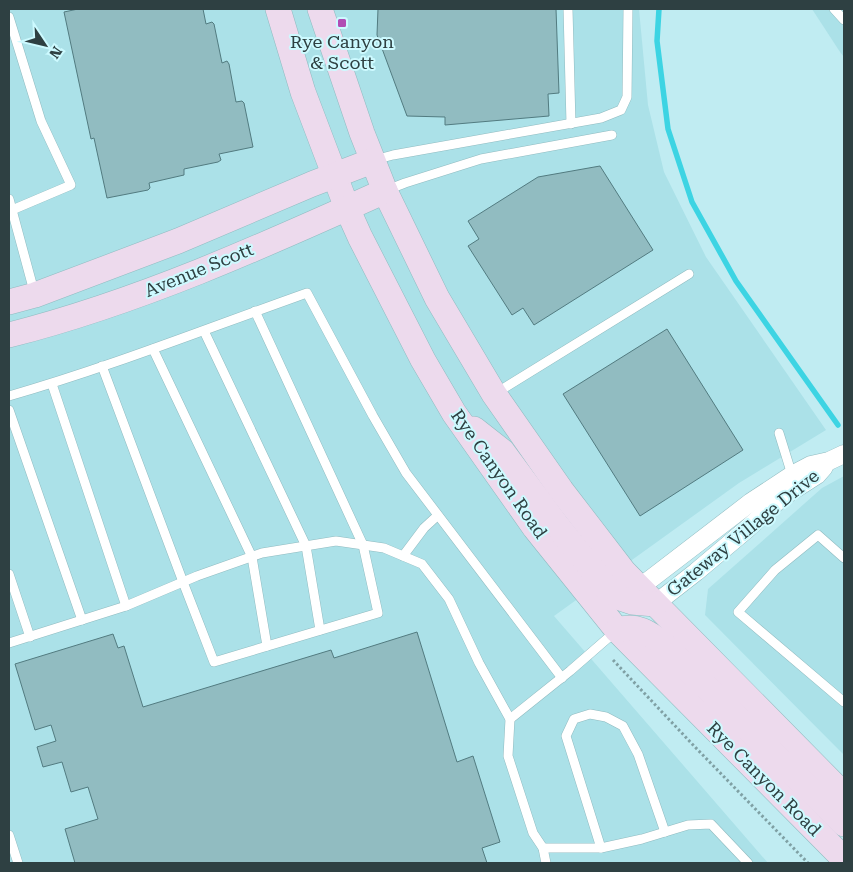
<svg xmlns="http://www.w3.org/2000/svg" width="853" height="872" viewBox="0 0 853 872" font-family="'Roboto Serif',serif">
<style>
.built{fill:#abe1e8}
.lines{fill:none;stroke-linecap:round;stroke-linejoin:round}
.stream{stroke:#3dd4e3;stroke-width:5.5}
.building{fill:#91bcc1;stroke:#527b80}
.lane-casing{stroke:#90bbc0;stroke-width:10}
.street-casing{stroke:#90bbc0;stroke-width:19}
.secondary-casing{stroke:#90bbc0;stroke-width:26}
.path{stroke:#7fa0a4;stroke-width:3;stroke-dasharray:2.5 2.5;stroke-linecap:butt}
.lane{stroke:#fff;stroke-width:9}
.street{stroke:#fff;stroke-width:18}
.secondary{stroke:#eddaed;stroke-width:25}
.poi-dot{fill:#b04db4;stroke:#cdfaff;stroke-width:2}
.labels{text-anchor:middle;stroke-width:4;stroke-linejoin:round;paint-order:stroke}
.poi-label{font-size:18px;fill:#2e4042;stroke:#cdfaff}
.street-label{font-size:18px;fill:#2e4042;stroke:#cdfaff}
</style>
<rect width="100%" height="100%" fill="#c0ecf2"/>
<g class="built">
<polygon points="9,9 639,9 648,105 664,172 706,257 826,430 739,483 554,616 768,863 9,863"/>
<polygon points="812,9 844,9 844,57 840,52"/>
<polygon points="844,476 844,755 705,615 708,589 822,488"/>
</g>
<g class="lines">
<polyline class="stream" points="659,9 657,41 668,129 692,202 736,281 838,425"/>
</g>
<g class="building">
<polygon points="78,9 203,9 206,24 212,22 214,24 222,63 227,61 229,64 236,102 242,101 244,103 253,147 219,154 221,160 218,162 184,169 184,175 149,183 150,188 148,190 107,198 94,138 91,139 64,12"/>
<polygon points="378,9 556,9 559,93 548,94 549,116 445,125 445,117 407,116 377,35"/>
<polygon points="600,166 653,250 534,325 523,308 512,315 468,246 479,239 468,221 538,177"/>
<polygon points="667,329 743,450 640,516 563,394"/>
<polygon points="417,632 457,762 473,756 500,842 482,848 487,863 75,863 65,829 98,819 88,787 71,792 62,762 43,767 37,747 56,741 51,725 35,730 15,664 113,634 118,648 124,646 143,707 331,650 334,658"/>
</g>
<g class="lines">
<g class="lane-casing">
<g id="lane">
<polyline points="568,9 571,124"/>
<polyline points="834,9 844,20"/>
<polyline points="9,17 41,121 71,185 12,210 9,199"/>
<polyline points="374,160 393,155 601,118 621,110 627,97 628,9"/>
<polyline points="387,190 405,183 481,159 612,135"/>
<polyline points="12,210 35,295"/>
<polyline points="204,331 306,546 320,630"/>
<polyline points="153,349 252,557 267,646"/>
<polyline points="102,366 183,582 214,662 378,613 363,545 255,311"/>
<polyline points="52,384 126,606"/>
<polyline points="496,393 689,274"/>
<path d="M9 396C110 367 208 328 307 293L373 416 406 473 562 678"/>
<polyline points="9,410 82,620"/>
<polyline points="779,433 792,475"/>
<polyline points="403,556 424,528 437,516"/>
<polyline points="844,558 818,535 775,570 738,612 844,702"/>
<polyline points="9,574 30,637"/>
<polyline points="9,643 126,606 197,576 262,553 336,541 384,548 422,564 449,599 479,663 510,719 508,756 533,833 543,848 546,863"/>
<polyline points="510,719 570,671 616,631"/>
<polyline points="9,835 18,863"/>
<polyline points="543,848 601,848 642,839 688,825 711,824 748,863"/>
<polyline points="601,848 566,736 574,719 590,714 606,717 623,726 638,754 665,832"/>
</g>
</g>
<g class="street-casing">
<g id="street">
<polyline points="639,588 751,502 792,475 811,465 829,461 844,454"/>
<polyline points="655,604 696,572 747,529 781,498 817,475 824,467"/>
</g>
</g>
<g class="secondary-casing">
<g id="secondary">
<polyline points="278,9 303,92 347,208 360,237 423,360 454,413 535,528 617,630 844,859"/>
<polyline points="320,9 362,133 385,191 437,298 494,394 561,490 624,572 844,795"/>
<polyline points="9,302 35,295 178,241 312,184 372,161"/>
<path d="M9 335C139 302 263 246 385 191"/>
<polyline points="474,429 502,451 556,524 607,588 620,598 632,602 655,604"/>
<path d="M617 630C636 624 649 632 664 645L844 824"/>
</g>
</g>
<polyline class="path" points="613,660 695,747 808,863"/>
<use href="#lane" class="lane"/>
<use href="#street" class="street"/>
<use href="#secondary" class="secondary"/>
</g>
<rect class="poi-dot" x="337" y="18" width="10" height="10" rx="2.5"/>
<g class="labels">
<g class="poi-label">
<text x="342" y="48">Rye Canyon<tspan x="342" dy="21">&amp; Scott</tspan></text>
</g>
<g class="street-label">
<text transform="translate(199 270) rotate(-22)" y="6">Avenue Scott</text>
<text transform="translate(499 474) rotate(55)" y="6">Rye Canyon Road</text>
<text transform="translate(743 533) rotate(-39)" y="6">Gateway Village Drive</text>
<text transform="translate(764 779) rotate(45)" y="6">Rye Canyon Road</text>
</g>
</g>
<rect width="853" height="872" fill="none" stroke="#2e4042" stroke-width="20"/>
<g transform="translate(45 45) rotate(125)" stroke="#cdfaff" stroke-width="4" paint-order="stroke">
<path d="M0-4L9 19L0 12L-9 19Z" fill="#2e4042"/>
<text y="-8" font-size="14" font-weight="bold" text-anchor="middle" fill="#2e4042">N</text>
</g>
</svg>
